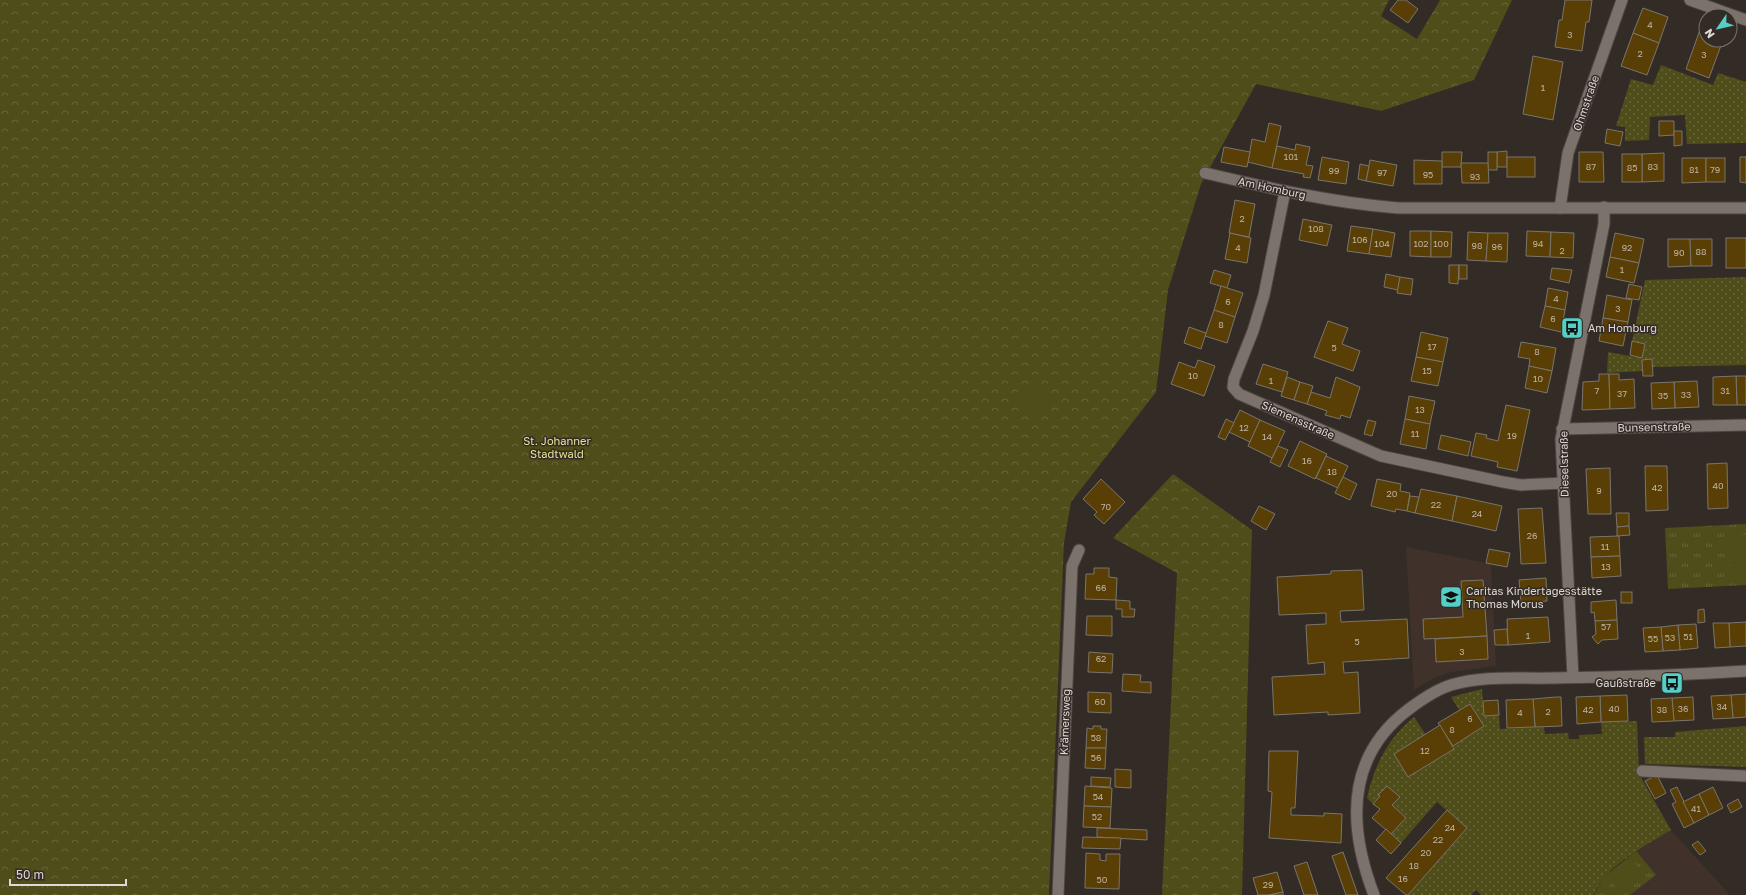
<svg xmlns="http://www.w3.org/2000/svg" width="1746" height="895" viewBox="0 0 1746 895" font-family="'Golos Text',sans-serif">
<style>
.built{fill:#40322a}
.grass{fill:url(#grass-dots)}
.forest{fill:url(#forest-crowns)}
.park{fill:url(#park-tufts)}
.pitch{fill:#4f4d1a}
.building{fill:#593f06;stroke:#7a756c}
.lines{fill:none;stroke-linecap:round;stroke-linejoin:round}
.minor-casing{stroke:#4e4643;stroke-width:13}
.minor{stroke:#7b726c;stroke-width:11}
.labels{text-anchor:middle;stroke-width:3;stroke-linejoin:round;paint-order:stroke}
.number-label{font-size:9px;fill:#beb2a2}
.street-label{font-size:11px;fill:#dfd9d6;stroke:#332b26}
.poi-label{font-size:11px;fill:#dfd9d6;stroke:#332b26;text-anchor:start}
.park-label{font-size:11px;fill:#e3e28e;stroke:#332b26}
</style>
<defs>
<pattern id="grass-dots" width="8" height="8" patternUnits="userSpaceOnUse"><rect width="8" height="8" fill="#4f4d1a"/><path d="M2 2h.1M6 6h.1" fill="none" stroke="#68663b" stroke-width="1.8" stroke-linecap="round"/></pattern>
<pattern id="forest-crowns" width="20" height="18" patternUnits="userSpaceOnUse"><rect width="20" height="18" fill="#4f4d1a"/><path d="M2 6a3 3 0 1 1 6 0M12 15a3 3 0 1 1 6 0" fill="none" stroke="#68663b"/></pattern>
<pattern id="park-tufts" width="24" height="20" patternUnits="userSpaceOnUse"><rect width="24" height="20" fill="#4f4d1a"/><path d="M3 7l-1-3M5 7V3M7 7l1-3M15 17l-1-3M17 17v-4M19 17l1-3" fill="none" stroke="#68663b"/></pattern>
</defs>
<rect width="100%" height="100%" fill="#332b26"/>
<g class="built">
<polygon points="1406,547 1491,564 1496,666 1451,672 1432,679 1414,690"/>
<polygon points="1671,830 1730,895 1594,895 1604,877 1636,851"/>
</g>
<g class="grass">
<polygon points="1661,65 1713,85 1718,73 1746,82 1746,143 1687,144 1685,115 1650,117 1649,140 1625,141 1625,127 1616,126 1631,79 1653,85"/>
<polygon points="1746,277 1746,365 1652,367 1643,371 1607,373 1608,352 1641,358 1632,341 1645,280"/>
<path d="M1482 689 1484 716 1499 715 1500 729 1544 727 1545 734 1568 733 1569 739H1579V735L1602 734 1601 722 1637 721 1639 774 1671 830C1645 846 1605 866 1594 895H1481L1476 890 1471 895H1408L1467 828 1437 802 1401 843 1391 834 1406 818 1392 805 1399 797 1387 786 1379 795 1380 796 1373 804 1367 798C1374 766 1388 738 1414 717L1426 735 1394 754 1408 777 1454 749 1453 746 1484 726 1470 704 1459 710 1451 697Z"/>
<polygon points="1746,726 1746,767 1645,764 1644,737 1675,737 1675,732"/>
</g>
<g class="forest">
<polygon points="0,0 1389,0 1381,16 1417,39 1440,0 1512,0 1474,80 1381,111 1256,84 1201,184 1168,290 1156,392 1071,502 1064,543 1049,895 0,895"/>
<polygon points="1173,474 1252,530 1242,895 1162,895 1177,573 1113,538"/>
</g>
<g class="park">
<polygon points="1746,524 1746,585 1668,589 1665,528"/>
<polygon points="1636,851 1656,875 1630,895 1594,895 1604,877"/>
</g>
<g class="pitch">
<polygon points="1028,385 1043,387 1050,396 1051,403 1033,416 1010,404 1016,393"/>
<polygon points="1746,535 1746,577 1731,578 1729,535"/>
<polygon points="1632,860 1645,875 1623,895 1610,880"/>
</g>
<g class="building">
<polygon points="1398,0 1406,0 1418,9 1408,23 1390,10"/>
<polygon points="1565,0 1592,0 1589,22 1586,22 1582,51 1555,47 1559,20 1562,20"/>
<polygon points="1643,8 1668,17 1659,43 1633,33"/>
<polygon points="1702,24 1706,26 1706,40 1723,40 1709,78 1686,69"/>
<polygon points="1633,33 1659,43 1647,75 1621,66"/>
<polygon points="1533,56 1563,62 1553,120 1523,114"/>
<polygon points="1659,121 1674,121 1674,135 1659,136"/>
<polygon points="1269,123 1281,126 1272,168 1248,162 1252,139 1265,142"/>
<polygon points="1607,129 1623,132 1620,146 1605,143"/>
<polygon points="1674,131 1682,131 1682,145 1674,146"/>
<polygon points="1296,144 1310,147 1306,165 1313,166 1310,178 1303,177 1304,174 1272,168 1277,146 1295,150"/>
<polygon points="1224,147 1250,152 1247,167 1221,162"/>
<polygon points="1507,151 1507,167 1497,167 1497,152"/>
<polygon points="1442,152 1462,152 1461,167 1442,167"/>
<rect x="1488" y="152" width="9" height="18"/>
<polygon points="1579,152 1603,152 1604,182 1579,182"/>
<polygon points="1664,153 1664,181 1642,182 1642,154"/>
<rect x="1622" y="154" width="20" height="28"/>
<polygon points="1322,157 1349,162 1346,184 1318,180"/>
<rect x="1507" y="157" width="28" height="20"/>
<polygon points="1740,157 1746,157 1746,183 1740,182"/>
<polygon points="1682,158 1706,158 1706,182 1682,183"/>
<rect x="1706" y="158" width="19" height="24"/>
<polygon points="1370,160 1397,165 1393,186 1366,181"/>
<polygon points="1414,160 1442,161 1442,184 1414,184"/>
<polygon points="1461,163 1488,163 1489,183 1462,183"/>
<polygon points="1360,164 1369,166 1366,181 1358,179"/>
<polygon points="1235,200 1255,204 1249,237 1229,233"/>
<polygon points="1303,219 1332,225 1327,246 1299,240"/>
<polygon points="1351,226 1373,229 1369,254 1347,251"/>
<polygon points="1373,229 1395,233 1391,257 1369,254"/>
<polygon points="1410,231 1431,231 1431,257 1410,256"/>
<polygon points="1431,231 1452,232 1451,257 1431,257"/>
<polygon points="1527,231 1551,232 1550,257 1526,256"/>
<polygon points="1468,232 1488,233 1486,261 1467,260"/>
<polygon points="1551,232 1574,233 1573,258 1550,257"/>
<polygon points="1230,233 1251,238 1247,263 1225,259"/>
<polygon points="1488,233 1508,233 1507,262 1486,261"/>
<polygon points="1615,233 1644,239 1639,263 1610,257"/>
<rect x="1726" y="238" width="20" height="30"/>
<polygon points="1668,239 1690,239 1691,266 1668,267"/>
<polygon points="1690,239 1712,239 1712,266 1691,266"/>
<polygon points="1610,257 1639,263 1634,283 1606,277"/>
<polygon points="1449,265 1459,265 1458,284 1449,283"/>
<rect x="1459" y="265" width="8" height="14"/>
<polygon points="1552,268 1572,270 1569,283 1550,279"/>
<polygon points="1214,270 1231,275 1227,288 1210,283"/>
<polygon points="1386,274 1400,277 1398,290 1384,287"/>
<polygon points="1400,277 1413,279 1411,295 1397,293"/>
<polygon points="1629,284 1642,287 1639,300 1626,298"/>
<polygon points="1221,286 1243,293 1235,317 1214,310"/>
<polygon points="1548,288 1568,292 1565,310 1545,306"/>
<polygon points="1607,295 1632,300 1628,322 1603,318"/>
<polygon points="1545,306 1565,310 1561,332 1540,327"/>
<polygon points="1214,310 1235,317 1227,343 1205,336"/>
<polygon points="1603,318 1628,322 1623,346 1599,341"/>
<polygon points="1328,321 1348,328 1342,344 1360,351 1353,371 1314,357"/>
<polygon points="1189,327 1206,333 1201,349 1184,343"/>
<polygon points="1421,332 1448,338 1443,362 1416,357"/>
<polygon points="1632,341 1645,344 1642,358 1630,355"/>
<polygon points="1521,342 1556,348 1552,371 1529,366 1530,359 1518,357"/>
<polygon points="1416,357 1443,362 1438,386 1411,381"/>
<polygon points="1652,359 1653,376 1643,376 1642,360"/>
<polygon points="1198,360 1215,366 1204,396 1171,384 1179,362 1195,368"/>
<polygon points="1263,364 1288,372 1282,392 1256,384"/>
<polygon points="1529,366 1552,371 1547,393 1525,388"/>
<polygon points="1599,374 1609,374 1610,409 1582,410 1583,382 1599,381"/>
<polygon points="1609,374 1619,374 1619,380 1634,379 1635,408 1610,409"/>
<polygon points="1736,376 1746,376 1746,405 1737,405"/>
<polygon points="1736,376 1737,405 1713,405 1713,377"/>
<polygon points="1287,377 1300,382 1294,400 1281,396"/>
<polygon points="1336,377 1360,387 1350,418 1341,415 1340,419 1325,415 1327,411 1307,404 1311,392 1330,398"/>
<polygon points="1697,381 1699,407 1675,408 1674,382"/>
<polygon points="1300,382 1313,386 1307,404 1294,400"/>
<polygon points="1674,382 1675,408 1652,409 1651,383"/>
<polygon points="1409,396 1435,401 1430,424 1405,419"/>
<polygon points="1506,405 1530,410 1517,471 1497,467 1498,462 1471,456 1476,433 1487,435 1486,438 1498,441"/>
<polygon points="1240,410 1260,420 1250,442 1229,432"/>
<polygon points="1226,419 1234,423 1225,440 1218,437"/>
<polygon points="1405,419 1430,424 1426,449 1400,444"/>
<polygon points="1260,420 1285,431 1272,458 1248,446"/>
<polygon points="1368,420 1376,422 1372,436 1364,434"/>
<polygon points="1441,435 1471,442 1468,456 1438,449"/>
<polygon points="1300,441 1327,454 1315,479 1288,466"/>
<polygon points="1278,446 1288,450 1280,467 1270,462"/>
<polygon points="1326,456 1348,466 1338,488 1316,478"/>
<polygon points="1727,463 1728,508 1708,509 1707,464"/>
<polygon points="1645,466 1667,466 1668,510 1646,511"/>
<polygon points="1610,468 1611,514 1588,514 1586,469"/>
<polygon points="1343,477 1357,484 1350,500 1335,493"/>
<polygon points="1101,479 1125,502 1104,524 1094,515 1097,512 1083,499"/>
<polygon points="1377,479 1401,484 1400,491 1410,493 1407,511 1396,509 1395,512 1371,506"/>
<polygon points="1421,489 1457,496 1452,521 1415,513"/>
<polygon points="1410,496 1419,497 1415,513 1407,511"/>
<polygon points="1457,496 1502,506 1496,531 1452,521"/>
<polygon points="1259,506 1275,514 1266,530 1251,521"/>
<polygon points="1542,508 1546,563 1521,564 1518,509"/>
<polygon points="1616,513 1629,513 1629,526 1617,527"/>
<polygon points="1629,526 1630,535 1617,536 1617,527"/>
<polygon points="1619,536 1620,556 1591,557 1590,537"/>
<polygon points="1489,549 1510,553 1507,567 1486,563"/>
<polygon points="1620,556 1621,576 1592,578 1591,557"/>
<polygon points="1094,568 1109,568 1109,577 1117,578 1116,600 1085,599 1086,574 1094,574"/>
<polygon points="1362,570 1364,610 1340,611 1341,622 1407,619 1409,658 1343,662 1344,673 1358,672 1360,713 1328,715 1328,712 1274,715 1272,677 1325,674 1324,662 1308,664 1306,625 1326,624 1326,613 1279,615 1277,577 1331,574 1331,571"/>
<polygon points="1546,578 1547,601 1521,603 1519,580"/>
<polygon points="1483,580 1487,636 1424,639 1423,619 1463,617 1461,581"/>
<rect x="1621" y="592" width="11" height="11"/>
<polygon points="1116,600 1130,601 1130,609 1135,609 1134,617 1122,617 1122,609 1116,609"/>
<polygon points="1616,600 1617,620 1595,621 1594,612 1591,613 1591,602"/>
<polygon points="1704,609 1705,622 1698,623 1698,610"/>
<polygon points="1087,616 1112,616 1112,636 1086,635"/>
<polygon points="1548,617 1550,642 1508,645 1507,619"/>
<polygon points="1617,620 1618,639 1602,640 1598,644 1592,637 1596,634 1595,621"/>
<polygon points="1746,622 1746,646 1730,647 1729,623"/>
<polygon points="1713,623 1729,623 1730,647 1715,648"/>
<polygon points="1696,624 1698,648 1680,650 1678,625"/>
<polygon points="1678,625 1680,650 1663,651 1661,627"/>
<polygon points="1661,627 1663,651 1645,652 1643,628"/>
<polygon points="1507,629 1508,645 1495,645 1494,630"/>
<polygon points="1487,636 1488,659 1436,662 1435,639"/>
<polygon points="1089,652 1113,654 1112,673 1088,672"/>
<polygon points="1123,674 1141,675 1140,682 1151,682 1151,693 1122,691"/>
<polygon points="1088,692 1111,693 1111,713 1088,712"/>
<polygon points="1746,694 1746,717 1733,718 1731,695"/>
<polygon points="1627,695 1628,721 1601,722 1600,696"/>
<polygon points="1731,695 1733,718 1713,719 1711,696"/>
<polygon points="1600,696 1601,722 1577,724 1576,697"/>
<polygon points="1556,697 1561,697 1562,726 1535,727 1533,699"/>
<polygon points="1693,697 1694,720 1674,721 1672,698"/>
<polygon points="1672,698 1674,721 1652,722 1651,699"/>
<polygon points="1533,699 1535,727 1507,728 1506,700"/>
<polygon points="1498,700 1499,715 1484,716 1483,701"/>
<polygon points="1470,704 1484,726 1453,746 1438,723"/>
<polygon points="1440,725 1454,749 1408,777 1394,754"/>
<polygon points="1093,726 1101,726 1101,729 1107,729 1106,748 1086,748 1087,728 1093,729"/>
<polygon points="1086,748 1106,748 1105,769 1085,768"/>
<polygon points="1269,751 1298,751 1295,808 1291,808 1291,815 1324,816 1324,813 1342,814 1341,843 1269,838 1272,792 1268,791"/>
<polygon points="1115,769 1131,770 1131,788 1115,787"/>
<polygon points="1657,775 1666,793 1655,799 1645,781"/>
<polygon points="1091,777 1111,778 1110,787 1091,786"/>
<polygon points="1085,786 1112,788 1111,807 1084,806"/>
<polygon points="1387,786 1400,797 1392,805 1406,818 1391,834 1372,818 1380,809 1373,804 1380,796 1378,795"/>
<polygon points="1677,787 1694,823 1684,828 1672,804 1676,802 1670,790"/>
<polygon points="1713,787 1723,808 1709,815 1699,794"/>
<polygon points="1699,794 1709,815 1694,823 1683,802"/>
<polygon points="1738,799 1742,807 1731,813 1727,805"/>
<polygon points="1084,806 1111,807 1110,828 1083,827"/>
<polygon points="1447,810 1467,828 1408,895 1406,895 1386,878"/>
<polygon points="1097,828 1147,830 1147,840 1097,837"/>
<polygon points="1386,829 1401,843 1391,854 1376,840"/>
<polygon points="1083,837 1121,838 1120,849 1082,848"/>
<polygon points="1698,841 1706,851 1700,855 1692,845"/>
<polygon points="1343,852 1358,895 1346,895 1332,856"/>
<polygon points="1086,853 1100,854 1100,860 1106,861 1106,854 1120,854 1119,889 1085,888"/>
<polygon points="1307,862 1318,895 1304,895 1294,866"/>
<polygon points="1277,872 1283,892 1269,895 1258,895 1253,878"/>
<polygon points="1283,892 1283,895 1269,895"/>
</g>
<g class="lines">
<g class="minor-casing">
<g id="minor">
<polyline points="1690,0 1746,20"/>
<path d="M1205 173C1269 188 1333 203 1398 208H1746"/>
<polyline points="1285,191 1264,295 1253,331 1234,379 1233,387 1239,394 1381,456 1503,482 1521,485 1564,483"/>
<polyline points="1560,208 1568,153 1622,0"/>
<polyline points="1562,429 1746,425"/>
<polyline points="1573,677 1561,439 1604,224 1604,207"/>
<polyline points="1642,771 1746,776"/>
<polyline points="1058,895 1072,566 1079,550"/>
<path d="M1374 895C1348 827 1345 757 1409 709 1421 700 1435 690 1451 685 1483 675 1519 679 1553 678 1617 677 1682 675 1746 671"/>
</g>
</g>
<use href="#minor" class="minor"/>
</g>
<defs>
<g id="bus-square" transform="scale(1.15)"><rect x="-9" y="-9" width="18" height="18" rx="4" fill="#55cec6" stroke="#332b26"/><path d="M-5-6H5V4H4V6H2V4H-2V6H-4V4H-5ZM-3.5-4V0h7V-4ZM-3.5 1.2v1.5H-2V1.2ZM2 1.2v1.5H3.5V1.2Z" fill="#111"/></g>
<g id="school-square" transform="scale(1.15)"><rect x="-9" y="-9" width="18" height="18" rx="4" fill="#55cec6" stroke="#332b26"/><path d="M0-5L7-2L0 1L-7-2ZM-4 1L0 2.5L4 1V4Q0 6-4 4Z" fill="#111"/></g>
</defs>
<g fill-rule="evenodd">
<use href="#bus-square" x="1572" y="328"/>
<use href="#school-square" x="1451" y="597"/>
<use href="#bus-square" x="1672" y="683"/>
</g>
<g class="labels">
<g class="number-label">
<text x="1650" y="28">4</text>
<text x="1570" y="38">3</text>
<text x="1640" y="57">2</text>
<text x="1704" y="58">3</text>
<text x="1543" y="91">1</text>
<text x="1291" y="160">101</text>
<text x="1591" y="170">87</text>
<text x="1653" y="170">83</text>
<text x="1632" y="171">85</text>
<text x="1694" y="173">81</text>
<text x="1715" y="173">79</text>
<text x="1334" y="174">99</text>
<text x="1382" y="176">97</text>
<text x="1428" y="178">95</text>
<text x="1475" y="180">93</text>
<text x="1242" y="222">2</text>
<text x="1316" y="232">108</text>
<text x="1360" y="243">106</text>
<text x="1382" y="247">104</text>
<text x="1421" y="247">102</text>
<text x="1441" y="247">100</text>
<text x="1538" y="247">94</text>
<text x="1477" y="249">98</text>
<text x="1497" y="250">96</text>
<text x="1238" y="251">4</text>
<text x="1627" y="251">92</text>
<text x="1562" y="254">2</text>
<text x="1701" y="255">88</text>
<text x="1679" y="256">90</text>
<text x="1622" y="273">1</text>
<text x="1556" y="302">4</text>
<text x="1228" y="305">6</text>
<text x="1618" y="312">3</text>
<text x="1553" y="322">6</text>
<text x="1221" y="328">8</text>
<text x="1432" y="350">17</text>
<text x="1334" y="351">5</text>
<text x="1537" y="355">8</text>
<text x="1427" y="374">15</text>
<text x="1193" y="379">10</text>
<text x="1538" y="382">10</text>
<text x="1271" y="384">1</text>
<text x="1597" y="394">7</text>
<text x="1725" y="394">31</text>
<text x="1622" y="397">37</text>
<text x="1686" y="398">33</text>
<text x="1663" y="399">35</text>
<text x="1420" y="413">13</text>
<text x="1244" y="431">12</text>
<text x="1415" y="437">11</text>
<text x="1512" y="439">19</text>
<text x="1267" y="440">14</text>
<text x="1307" y="464">16</text>
<text x="1332" y="475">18</text>
<text x="1718" y="489">40</text>
<text x="1657" y="491">42</text>
<text x="1599" y="494">9</text>
<text x="1392" y="497">20</text>
<text x="1436" y="508">22</text>
<text x="1106" y="510">70</text>
<text x="1477" y="517">24</text>
<text x="1532" y="539">26</text>
<text x="1605" y="550">11</text>
<text x="1606" y="570">13</text>
<text x="1101" y="591">66</text>
<text x="1606" y="630">57</text>
<text x="1528" y="639">1</text>
<text x="1688" y="640">51</text>
<text x="1670" y="641">53</text>
<text x="1653" y="642">55</text>
<text x="1357" y="645">5</text>
<text x="1462" y="655">3</text>
<text x="1101" y="662">62</text>
<text x="1100" y="705">60</text>
<text x="1722" y="710">34</text>
<text x="1614" y="712">40</text>
<text x="1683" y="712">36</text>
<text x="1588" y="713">42</text>
<text x="1662" y="713">38</text>
<text x="1548" y="715">2</text>
<text x="1520" y="716">4</text>
<text x="1470" y="722">6</text>
<text x="1452" y="733">8</text>
<text x="1096" y="741">58</text>
<text x="1425" y="754">12</text>
<text x="1096" y="761">56</text>
<text x="1098" y="800">54</text>
<text x="1696" y="812">41</text>
<text x="1097" y="820">52</text>
<text x="1450" y="831">24</text>
<text x="1438" y="843">22</text>
<text x="1426" y="856">20</text>
<text x="1414" y="869">18</text>
<text x="1403" y="882">16</text>
<text x="1102" y="883">50</text>
<text x="1268" y="888">29</text>
</g>
<g class="street-label">
<text transform="translate(1586 103) rotate(-71)" y="4">Ohmstraße</text>
<text transform="translate(1272 188) rotate(12)" y="4">Am Homburg</text>
<text transform="translate(1298 420) rotate(24)" y="4">Siemensstraße</text>
<text transform="translate(1654 427) rotate(-1)" y="4">Bunsenstraße</text>
<text transform="translate(1564 464) rotate(-91)" y="4">Dieselstraße</text>
<text transform="translate(1065 722) rotate(-88)" y="4">Krämersweg</text>
</g>
<g class="poi-label">
<text x="1588" y="332">Am Homburg</text>
<text x="1466" y="595">Caritas Kindertagesstätte<tspan x="1466" dy="13">Thomas Morus</tspan></text>
<text x="1656" y="687" text-anchor="end">Gaußstraße</text>
</g>
<g class="park-label">
<text x="557" y="445">St. Johanner<tspan x="557" dy="13">Stadtwald</tspan></text>
</g>
</g>
<g transform="translate(1718 28) rotate(236)"><circle r="19" fill="#332b26" stroke="#78716c"/>
<path d="M0-3L7 15L0 10L-7 15Z" fill="#55cec6"/>
<text y="-6" font-size="11" font-weight="bold" text-anchor="middle" fill="#dfd9d6">N</text>
</g>
<path d="M10 879v6h116v-6" fill="none" stroke="#dfd9d6" stroke-width="2"/>
<text x="16" y="879" font-size="12" fill="#dfd9d6" stroke="#332b26" stroke-width="3" paint-order="stroke">50 m</text>
</svg>
